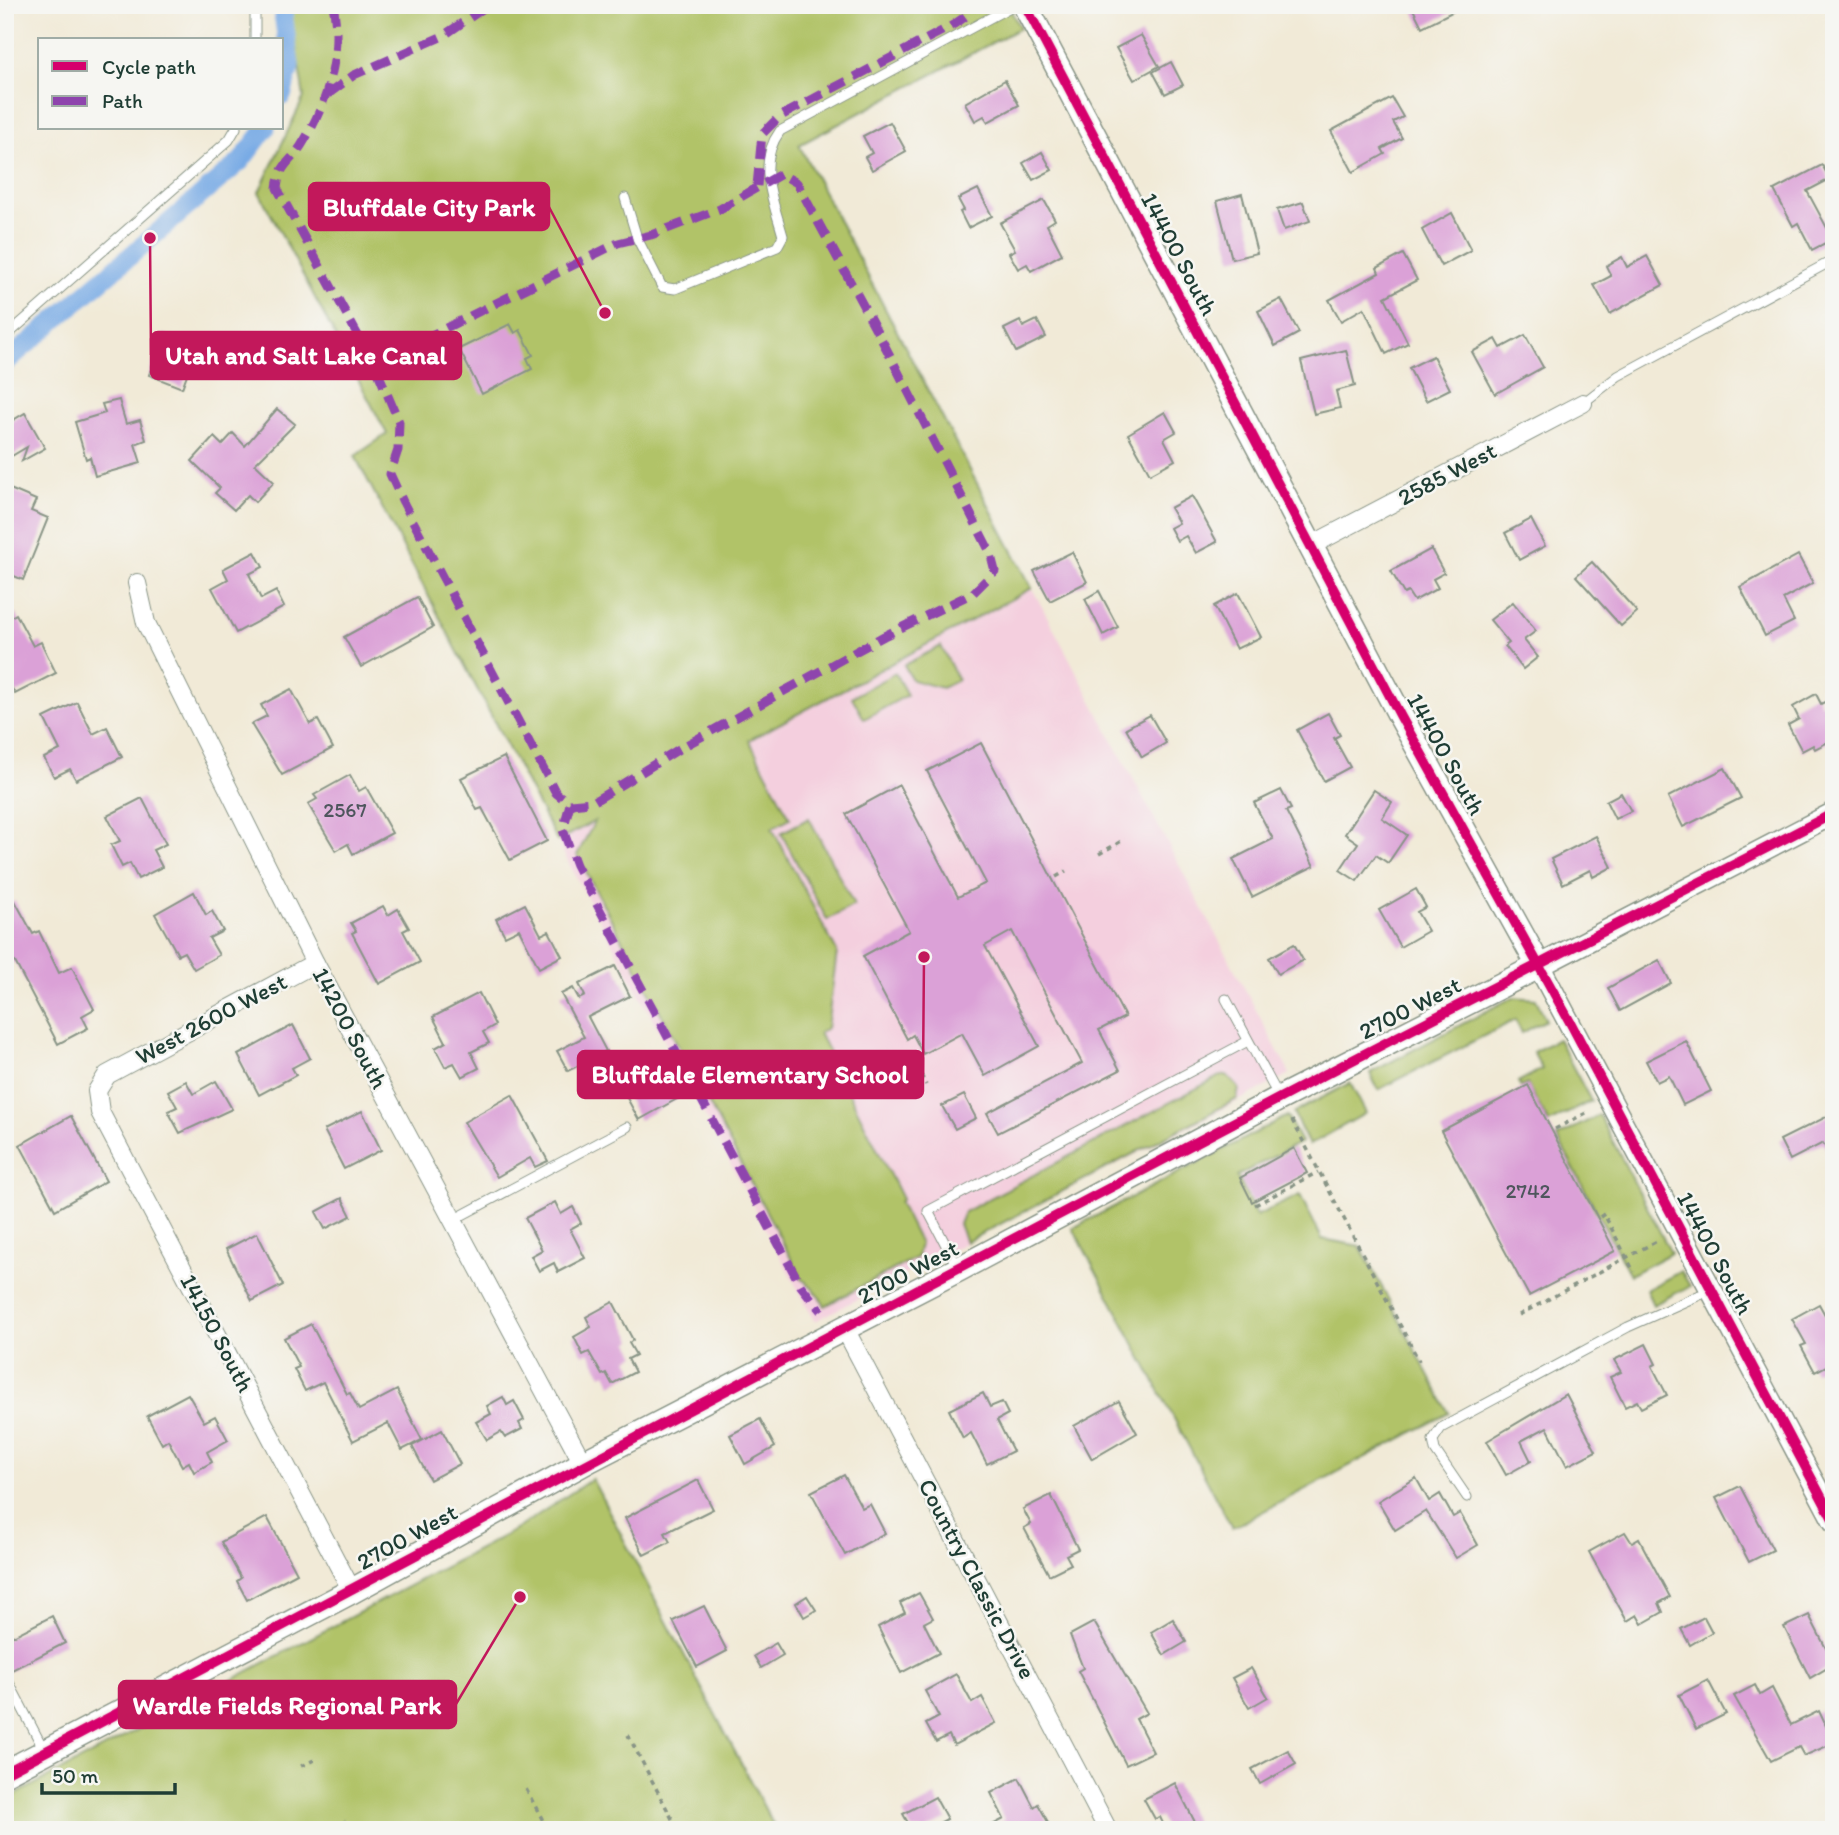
<svg xmlns="http://www.w3.org/2000/svg" width="1839" height="1835" viewBox="0 0 1839 1835" font-family="Itim,sans-serif">
<style>
.built{fill:#f4cfde}
.green{fill:#b1c367;stroke:#68804e;stroke-width:2}
.lines{fill:none;stroke-linecap:round;stroke-linejoin:round}
.canal{stroke:#79abe5;stroke-width:19}
.building{fill:#dba1d7}
.service-casing{stroke:#889486;stroke-width:11}
.minor-casing{stroke:#889486;stroke-width:20}
.tertiary-casing{stroke:#889486;stroke-width:24}
.secondary-casing{stroke:#889486;stroke-width:27}
.path{stroke:#889486;stroke-width:3.5;stroke-dasharray:5 5;stroke-linecap:butt}
.service{stroke:#fff;stroke-width:9}
.minor{stroke:#fff;stroke-width:18}
.tertiary{stroke:#fff;stroke-width:21}
.secondary{stroke:#fff;stroke-width:24}
.quiet{stroke:#8e44ad;stroke-width:9;stroke-dasharray:18 9;stroke-linecap:butt}
.cycleway-casing{stroke:#f6f6f2;stroke-width:15}
.cycleway{stroke:#d6006c;stroke-width:10}
.labels{text-anchor:middle;stroke-width:5;stroke-linejoin:round;paint-order:stroke}
.number-label{font-size:21px;fill:#4e565d}
.street-label{font-size:24px;fill:#1f3d34;stroke:#f6f6f2}
.leader{fill:none;stroke:#c2185b;stroke-width:2.5}
.callout-dot{fill:#c2185b;stroke:#f6f6f2;stroke-width:2.5}
.callout{fill:#c2185b;stroke:#c2185b;stroke-width:2.5}
.callout-label{font-size:26px;text-anchor:middle;font-weight:bold;fill:#fff}
</style>
<rect width="100%" height="100%" fill="#f6f6f2"/>
<filter id="ink" filterUnits="userSpaceOnUse"><feTurbulence type="fractalNoise" baseFrequency=".0143" numOctaves="2"/><feDisplacementMap in="SourceGraphic" scale="14" xChannelSelector="R" yChannelSelector="G"/><feConvolveMatrix kernelMatrix="1 2 1 2 8 2 1 2 1" color-interpolation-filters="sRGB"/></filter>
<filter id="wash" filterUnits="userSpaceOnUse"><feTurbulence type="fractalNoise" baseFrequency=".00686" numOctaves="4" result="noise"/><feDisplacementMap in="SourceGraphic" scale="28" xChannelSelector="R" yChannelSelector="G"/><feGaussianBlur stdDeviation="1.57" result="paint"/><feColorMatrix in="noise" values="0 0 0 0 0 0 0 0 0 0 0 0 0 0 0 0 0 1.4 0 .05"/><feComposite in="paint" operator="in"/></filter>
<g filter="url(#wash)">
<rect width="100%" height="100%" fill="#f1ead7"/>
<polygon class="built" points="1032,588 1290,1074 815,1321 557,841"/>
<g class="green">
<polygon points="289,5 1008,5 1020,28 799,145 1032,588 749,740 790,818 772,828 837,952 827,1028 819,1033 902,1199 899,1202 920,1244 917,1257 825,1306 814,1289 802,1279 577,855 595,821 557,841 355,456 387,434 259,192 304,97"/>
<polygon points="941,646 958,680 942,688 912,680 904,665"/>
<polygon points="895,673 907,695 864,719 852,697"/>
<polygon points="809,818 854,905 827,920 781,833"/>
<polygon points="1513,997 1536,999 1546,1020 1522,1033 1515,1020 1378,1090 1370,1073"/>
<polygon points="1558,1039 1591,1101 1549,1123 1527,1084 1521,1087 1518,1082 1542,1069 1533,1052"/>
<polygon points="1227,1075 1239,1088 1237,1099 966,1242 959,1224 964,1212 1218,1077"/>
<polygon points="1350,1083 1366,1113 1309,1145 1293,1113"/>
<polygon points="1599,1115 1671,1253 1630,1275 1557,1137"/>
<polygon points="1287,1116 1301,1142 1237,1176 1256,1216 1300,1195 1322,1239 1360,1246 1449,1413 1232,1528 1073,1228"/>
<polygon points="1681,1271 1690,1286 1653,1305 1646,1290"/>
<polygon points="592,1479 776,1830 5,1830 5,1800 515,1530"/>
</g>
<g class="lines">
<g class="canal">
<polyline points="282,96 290,66 282,5"/>
<polyline points="5,363 241,161 266,128"/>
</g>
</g>
<g id="blocks">
<g class="building">
<polygon points="1411,5 1466,5 1422,27"/>
<polygon points="1141,35 1159,66 1134,80 1116,48"/>
<polygon points="1171,62 1183,85 1165,94 1153,72"/>
<polygon points="1005,80 1019,105 988,122 984,116 975,121 965,103"/>
<polygon points="1392,98 1403,117 1393,122 1402,138 1382,149 1385,154 1353,172 1331,131"/>
<polygon points="890,122 906,151 872,170 865,157 872,153 863,136"/>
<polygon points="1042,152 1052,170 1033,180 1023,163"/>
<polygon points="1822,165 1830,179 1807,191 1833,239 1812,250 1798,223 1793,226 1774,190"/>
<polygon points="978,189 992,216 968,228 960,212 964,210 958,199"/>
<polygon points="1242,194 1257,253 1232,259 1217,201"/>
<polygon points="1044,200 1055,220 1047,225 1062,254 1031,271 1027,264 1018,269 1009,253 1015,250 1000,223"/>
<polygon points="1303,202 1310,221 1284,230 1277,210"/>
<polygon points="1452,213 1471,250 1441,266 1422,230"/>
<polygon points="1403,254 1417,280 1385,297 1408,343 1386,354 1364,308 1341,321 1329,300 1379,273 1377,268"/>
<polygon points="1647,256 1663,285 1610,314 1594,285 1611,276 1606,266 1622,257 1627,267"/>
<polygon points="1281,299 1299,333 1275,346 1258,311"/>
<polygon points="1037,320 1046,337 1016,352 1004,329 1020,321 1023,327"/>
<polygon points="510,324 515,333 520,330 533,355 527,358 532,369 482,394 459,349"/>
<polygon points="164,334 197,347 182,388 149,375"/>
<polygon points="1525,335 1543,367 1495,394 1472,352 1496,339 1501,348"/>
<polygon points="1346,350 1355,386 1336,391 1340,408 1314,414 1301,361"/>
<polygon points="1433,356 1450,389 1426,401 1409,368"/>
<polygon points="119,400 126,424 140,420 146,440 135,444 141,463 95,476 90,457 86,459 75,422 105,413 102,404"/>
<polygon points="277,409 295,424 255,464 274,482 255,502 248,495 234,510 215,493 220,488 192,461 214,437 222,445 233,433 245,446"/>
<polygon points="1165,412 1176,432 1164,439 1175,460 1150,474 1128,434"/>
<polygon points="25,413 45,448 22,461 27,447 5,460 5,425"/>
<polygon points="10,489 36,500 31,511 48,518 23,580 5,572 5,501"/>
<polygon points="1192,496 1217,542 1196,553 1186,536 1177,541 1170,528 1179,523 1170,508"/>
<polygon points="1531,519 1545,546 1519,560 1505,533"/>
<polygon points="1431,549 1444,573 1433,579 1438,588 1414,601 1408,592 1404,594 1391,571"/>
<polygon points="255,552 263,567 249,574 261,599 276,591 284,607 236,633 212,588 228,579 223,569"/>
<polygon points="1072,552 1087,582 1050,601 1034,571"/>
<polygon points="1798,555 1813,583 1783,599 1794,621 1765,636 1740,587"/>
<polygon points="1592,562 1637,612 1621,626 1576,576"/>
<polygon points="1099,591 1118,627 1103,635 1085,599"/>
<polygon points="1238,593 1261,637 1236,649 1214,606"/>
<polygon points="417,597 433,627 361,667 344,637"/>
<polygon points="1513,602 1536,631 1524,640 1538,657 1523,669 1505,646 1509,643 1490,620"/>
<polygon points="16,614 33,646 41,642 56,673 15,694 9,683 5,685 5,620"/>
<polygon points="291,689 310,724 318,720 333,748 282,775 251,724 267,716 261,705"/>
<polygon points="1816,694 1821,704 1834,697 1834,739 1815,749 1813,745 1802,751 1788,725 1799,719 1793,707"/>
<polygon points="77,702 93,734 107,727 122,757 76,780 70,769 54,777 44,758 60,750 44,718"/>
<polygon points="1328,713 1340,735 1334,738 1350,767 1324,781 1297,730"/>
<polygon points="1150,715 1166,743 1142,757 1126,728"/>
<polygon points="981,743 1125,1017 1099,1030 1120,1070 998,1133 987,1113 1082,1063 1012,931 985,946 1039,1046 985,1076 962,1033 923,1054 913,1035 907,1039 863,956 909,931 846,814 899,785 958,897 986,883 927,771"/>
<polygon points="504,757 547,841 510,860 482,808 477,810 461,778"/>
<polygon points="1725,768 1741,798 1683,827 1668,797"/>
<polygon points="350,775 359,791 366,787 392,833 353,854 348,844 336,851 308,804 317,799 314,795"/>
<polygon points="1281,790 1291,809 1286,811 1314,866 1252,897 1233,859 1273,839 1254,803"/>
<polygon points="1374,790 1392,802 1382,818 1407,835 1388,863 1376,855 1357,881 1340,870 1358,843 1345,834"/>
<polygon points="1621,793 1631,811 1615,819 1606,801"/>
<polygon points="142,798 166,844 153,850 162,867 138,879 130,863 122,867 111,845 120,841 107,816"/>
<polygon points="1596,836 1612,867 1593,877 1590,870 1563,884 1551,859"/>
<polygon points="1416,889 1426,907 1417,912 1428,931 1400,947 1379,910"/>
<polygon points="194,892 206,915 212,911 223,931 209,938 219,955 194,969 184,952 178,955 155,914"/>
<polygon points="15,901 33,934 39,931 59,973 72,967 94,1009 82,1016 88,1028 58,1044 15,962 12,963 5,951 5,906"/>
<polygon points="525,904 541,935 549,931 562,956 539,968 519,929 505,936 496,919"/>
<polygon points="383,906 388,915 398,909 409,928 403,931 420,962 379,984 352,933 356,931 351,923"/>
<polygon points="1294,944 1303,960 1278,974 1269,958"/>
<polygon points="1659,960 1671,983 1620,1011 1608,988"/>
<polygon points="615,966 630,996 588,1017 606,1051 568,1071 557,1051 584,1037 561,994 573,988 579,999 585,996 579,984"/>
<polygon points="479,993 495,1025 483,1032 489,1043 471,1052 479,1068 462,1077 454,1063 445,1067 435,1048 446,1042 433,1017"/>
<polygon points="293,1025 310,1058 292,1068 296,1075 259,1095 238,1055"/>
<polygon points="1686,1041 1711,1091 1683,1105 1669,1076 1657,1082 1646,1061"/>
<polygon points="668,1065 684,1095 639,1120 622,1089"/>
<polygon points="186,1081 193,1094 216,1081 232,1109 180,1133 168,1111 177,1107 168,1091"/>
<polygon points="1528,1085 1615,1251 1529,1296 1441,1131"/>
<polygon points="512,1095 548,1161 535,1167 530,1158 497,1177 464,1122"/>
<polygon points="964,1095 976,1118 955,1129 942,1106"/>
<polygon points="362,1111 381,1150 344,1169 324,1130"/>
<polygon points="1834,1113 1834,1163 1823,1143 1790,1160 1780,1140"/>
<polygon points="71,1116 106,1181 55,1210 20,1145"/>
<polygon points="1294,1148 1307,1173 1252,1202 1240,1178"/>
<polygon points="342,1198 351,1216 325,1229 316,1212"/>
<polygon points="555,1202 561,1214 573,1207 581,1223 570,1229 585,1258 558,1272 554,1263 539,1271 531,1256 542,1250 525,1218"/>
<polygon points="257,1233 283,1285 252,1301 226,1249"/>
<polygon points="613,1302 633,1340 629,1343 636,1355 628,1359 635,1372 612,1384 606,1373 602,1375 589,1352 583,1355 574,1337 591,1327 586,1317"/>
<polygon points="1819,1304 1834,1331 1834,1362 1815,1372 1801,1346 1806,1344 1792,1319"/>
<polygon points="311,1324 347,1394 350,1393 359,1410 397,1390 422,1440 402,1450 388,1423 353,1441 323,1382 305,1391 294,1369 299,1367 284,1338"/>
<polygon points="1646,1344 1656,1364 1652,1366 1667,1395 1641,1408 1637,1401 1625,1407 1610,1377 1621,1372 1614,1360"/>
<polygon points="983,1393 990,1407 1002,1402 1008,1414 997,1420 1013,1451 987,1464 971,1433 963,1438 949,1410"/>
<polygon points="188,1394 204,1422 215,1416 228,1440 207,1452 212,1462 194,1472 189,1462 182,1466 168,1440 162,1444 147,1416"/>
<polygon points="1566,1394 1596,1451 1567,1466 1547,1427 1521,1441 1531,1461 1506,1475 1487,1441"/>
<polygon points="503,1397 507,1405 514,1401 524,1420 519,1423 522,1429 505,1438 501,1432 487,1440 476,1422 491,1414 487,1406"/>
<polygon points="1119,1401 1137,1433 1092,1459 1074,1426"/>
<polygon points="760,1419 775,1447 745,1464 730,1435"/>
<polygon points="442,1430 460,1464 430,1480 412,1446"/>
<polygon points="844,1475 862,1508 870,1504 885,1533 845,1555 811,1492"/>
<polygon points="1416,1478 1429,1501 1440,1494 1453,1517 1460,1513 1478,1545 1456,1558 1426,1511 1395,1530 1378,1501"/>
<polygon points="698,1480 713,1509 665,1533 670,1542 644,1555 625,1518"/>
<polygon points="1740,1486 1773,1550 1749,1562 1716,1498"/>
<polygon points="1051,1495 1078,1549 1066,1555 1071,1564 1049,1575 1024,1528 1031,1524 1023,1509"/>
<polygon points="267,1517 297,1573 247,1600 237,1581 241,1578 221,1542"/>
<polygon points="1625,1532 1632,1543 1639,1539 1670,1597 1659,1603 1663,1612 1642,1624 1637,1615 1627,1621 1589,1552"/>
<polygon points="919,1593 933,1618 924,1623 939,1653 901,1673 878,1627 905,1613 900,1603"/>
<polygon points="807,1596 816,1610 804,1617 796,1603"/>
<polygon points="704,1606 727,1651 697,1667 673,1621"/>
<polygon points="1809,1615 1834,1664 1810,1678 1784,1627"/>
<polygon points="52,1616 65,1643 10,1671 5,1661 5,1640"/>
<polygon points="1704,1617 1712,1632 1690,1645 1681,1629"/>
<polygon points="1173,1619 1186,1642 1164,1655 1151,1632"/>
<polygon points="1094,1622 1147,1713 1136,1719 1153,1752 1126,1765 1078,1671 1083,1668 1070,1635"/>
<polygon points="776,1643 783,1655 761,1668 754,1656"/>
<polygon points="1251,1668 1268,1697 1249,1708 1232,1678"/>
<polygon points="956,1674 972,1703 982,1697 996,1723 954,1745 949,1735 936,1742 926,1724 939,1717 925,1691"/>
<polygon points="1708,1680 1726,1714 1696,1729 1679,1695"/>
<polygon points="1755,1685 1760,1695 1772,1688 1791,1725 1819,1711 1834,1743 1804,1756 1799,1747 1771,1761 1734,1696"/>
<polygon points="1288,1750 1296,1764 1260,1784 1252,1769"/>
<polygon points="1019,1778 1034,1807 1038,1804 1048,1822 1033,1830 983,1830 1004,1819 991,1793"/>
<polygon points="1175,1783 1199,1830 1166,1830 1160,1817 1155,1819 1144,1799"/>
<polygon points="935,1797 947,1819 926,1830 912,1830 903,1814"/>
</g>
</g>
</g>
<g filter="url(#ink)">
<use href="#blocks" fill-opacity="0" stroke="#889486" stroke-width="2"/>
<g class="lines">
<g class="service-casing">
<g id="service">
<polyline points="255,5 255,40"/>
<path d="M625 198 637 238 662 287 675 289 777 247 783 236C773 199 756 164 780 131L1014 5"/>
<polyline points="5,337 229,140 236,128"/>
<polyline points="1583,403 1618,376 1826,264"/>
<polyline points="1226,999 1279,1097"/>
<polyline points="453,1220 627,1127"/>
<polyline points="958,1268 928,1211 1248,1041"/>
<polyline points="1467,1497 1435,1450 1433,1440 1441,1428 1628,1327 1711,1290"/>
<polyline points="5,1675 44,1750"/>
</g>
</g>
<g class="minor-casing">
<g id="minor">
<polyline points="1310,546 1583,403"/>
<polyline points="137,583 146,623 315,963 583,1463"/>
<polyline points="315,963 107,1075 97,1091 100,1112 352,1591"/>
<polyline points="845,1329 1108,1830"/>
</g>
</g>
<g class="tertiary-casing">
<polyline id="tertiary" points="1834,813 1539,966 1834,1521"/>
</g>
<g class="secondary-casing">
<polyline id="secondary" points="5,1773 352,1591 591,1459 959,1269 1280,1098 1539,966 1401,717 1025,5"/>
</g>
<g class="path">
<polyline points="1099,854 1125,839"/>
<polyline points="1056,877 1066,871"/>
<polyline points="912,1057 926,1085"/>
<polyline points="889,1069 919,1053"/>
<polyline points="867,1095 895,1080"/>
<polyline points="1292,1120 1419,1361"/>
<polyline points="1555,1129 1590,1111"/>
<polyline points="1255,1205 1318,1172"/>
<polyline points="1600,1217 1604,1214 1634,1272"/>
<polyline points="1519,1315 1659,1240"/>
<polyline points="628,1735 678,1830"/>
<polyline points="301,1766 314,1760"/>
<polyline points="526,1789 548,1830"/>
<polyline points="333,1828 346,1821"/>
</g>
<use href="#service" class="service"/>
<use href="#minor" class="minor"/>
<use href="#tertiary" class="tertiary"/>
<use href="#secondary" class="secondary"/>
<g class="quiet">
<path d="M333 5C343 54 327 105 301 146 289 164 280 164 277 188L377 370 399 422 398 450 390 474 403 502 556 793 570 804 593 802 679 749 884 636 973 593 995 571 990 552 886 348 797 183 781 174 720 209 651 235 618 243 391 355 377 370"/>
<polyline points="328,94 354,75 443,36 488,5"/>
<polyline points="757,186 762,134 779,117 955,24 970,13 971,5"/>
<polyline points="570,804 563,830 576,865 801,1286 821,1311"/>
</g>
<g class="cycleway-casing">
<g id="cycleway">
<polyline points="1025,5 1401,717 1570,1022 1834,1521"/>
<path d="M5 1773C430 1547 854 1322 1280 1098 1464 1001 1650 909 1834 813"/>
</g>
</g>
<use href="#cycleway" class="cycleway"/>
</g>
</g>
<g class="labels">
<g class="number-label">
<text x="345" y="817">2567</text>
<text x="1528" y="1198">2742</text>
</g>
<g class="street-label">
<text transform="translate(1179 254) rotate(62)" y="8">14400 South</text>
<text transform="translate(1447 474) rotate(-28)" y="8">2585 West</text>
<text transform="translate(1446 754) rotate(61)" y="8">14400 South</text>
<text transform="translate(1410 1008) rotate(-27)" y="8">2700 West</text>
<text transform="translate(211 1019) rotate(-28)" y="8">West 2600 West</text>
<text transform="translate(350 1028) rotate(62)" y="8">14200 South</text>
<text transform="translate(1715 1253) rotate(62)" y="8">14400 South</text>
<text transform="translate(908 1272) rotate(-28)" y="8">2700 West</text>
<text transform="translate(217 1333) rotate(62)" y="8">14150 South</text>
<text transform="translate(407 1537) rotate(-29)" y="8">2700 West</text>
<text transform="translate(977 1579) rotate(62)" y="8">Country Classic Drive</text>
</g>
</g>
<path class="leader" d="M605 313L549 207M150 238L151 355M924 957L923 1074M520 1597L456 1704"/>
<g class="callout-dot">
<circle cx="605" cy="313" r="7"/>
<circle cx="150" cy="238" r="7"/>
<circle cx="924" cy="957" r="7"/>
<circle cx="520" cy="1597" r="7"/>
</g>
<g class="callout">
<rect x="309" y="183" width="240" height="47" rx="7"/>
<rect x="151" y="332" width="310" height="47" rx="7"/>
<rect x="578" y="1051" width="345" height="47" rx="7"/>
<rect x="119" y="1681" width="337" height="47" rx="7"/>
</g>
<g class="callout-label">
<text x="429" y="216">Bluffdale City Park</text>
<text x="306" y="364">Utah and Salt Lake Canal</text>
<text x="750" y="1083">Bluffdale Elementary School</text>
<text x="287" y="1714">Wardle Fields Regional Park</text>
</g>
<rect width="1839" height="1835" fill="none" stroke="#f6f6f2" stroke-width="28"/>
<rect x="38" y="38" width="245" height="91" fill="#f6f6f2" stroke="#a0aca6" stroke-width="2"/>
<rect x="52" y="61" width="35" height="10" fill="#d6006c" stroke="#a0aca6" stroke-width="2"/>
<text x="102" y="74" font-size="21" fill="#1f3d34">Cycle path</text>
<rect x="52" y="96" width="35" height="10" fill="#8e44ad" stroke="#a0aca6" stroke-width="2"/>
<text x="102" y="108" font-size="21" fill="#1f3d34">Path</text>
<path d="M42 1783v10h133v-10" fill="none" stroke="#1f3d34" stroke-width="3.5"/>
<text x="52" y="1783" font-size="21" fill="#1f3d34" stroke="#f6f6f2" stroke-width="5" paint-order="stroke">50 m</text>
</svg>
